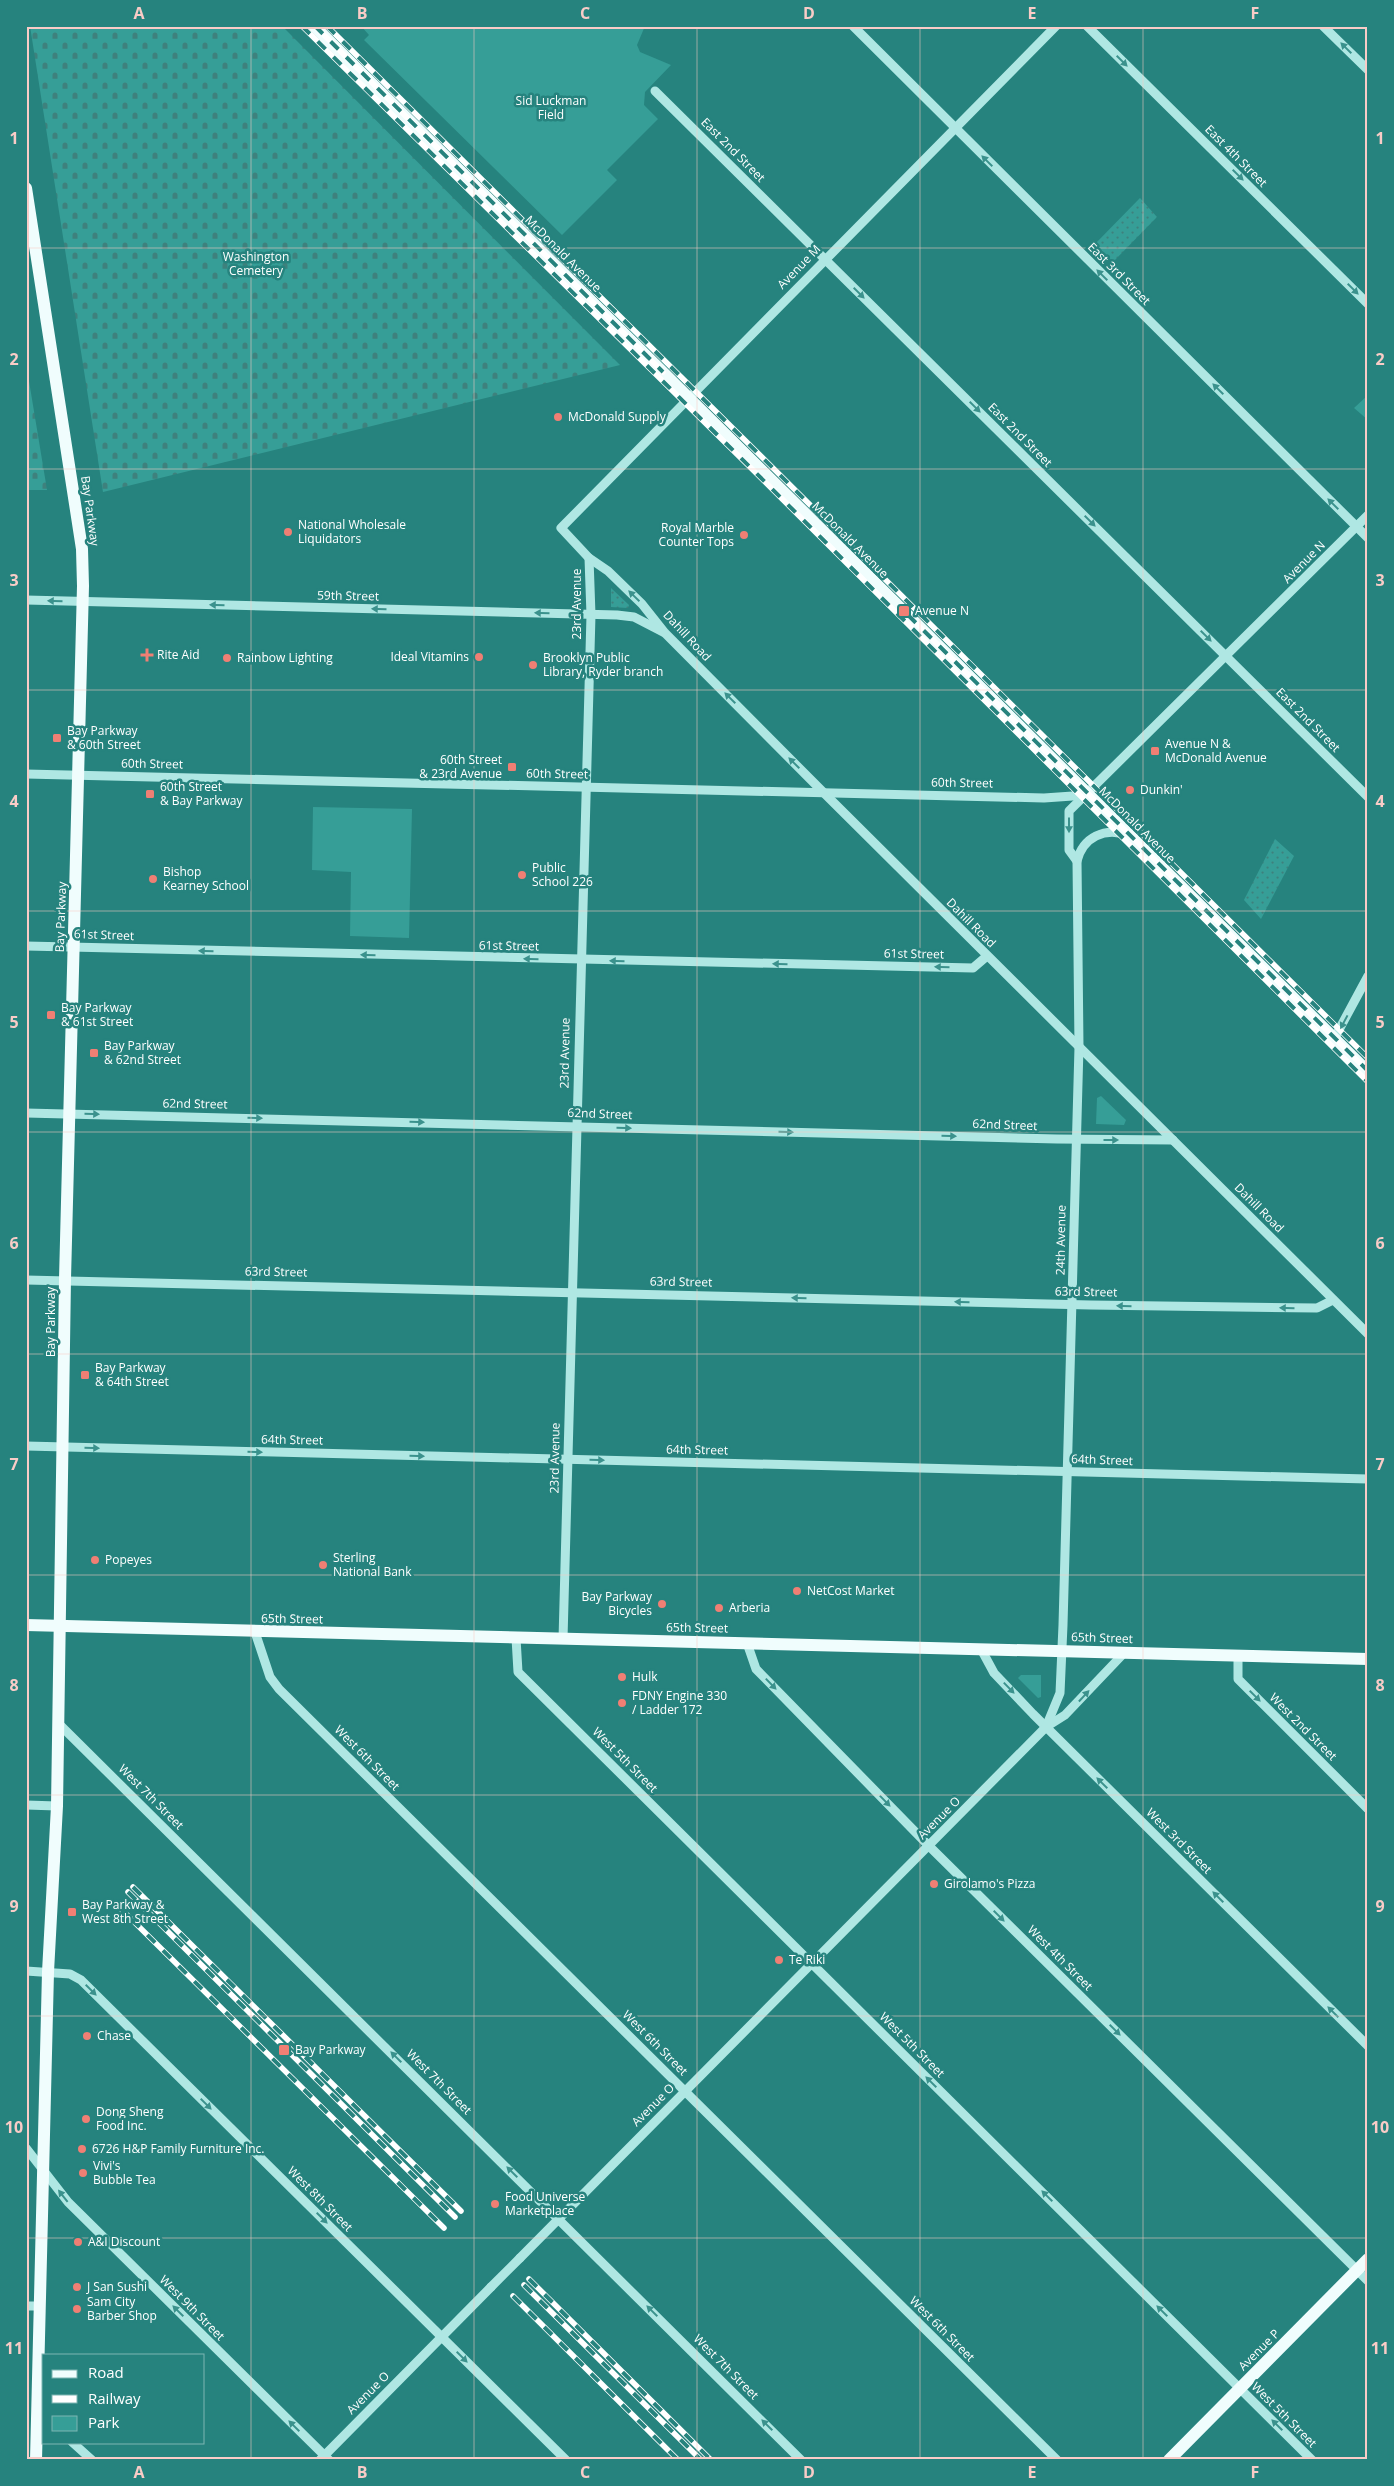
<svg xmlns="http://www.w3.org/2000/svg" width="1394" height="2486" viewBox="0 0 1394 2486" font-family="'Open Sans',sans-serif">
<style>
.grass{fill:url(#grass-dots)}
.cemetery{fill:url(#cemetery-stones)}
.park{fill:#369e97}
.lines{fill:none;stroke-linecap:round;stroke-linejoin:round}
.minor{stroke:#afe7e3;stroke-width:9}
.major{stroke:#f0fdfd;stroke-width:12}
.rail-casing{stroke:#fff;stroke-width:5.5}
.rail{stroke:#26837e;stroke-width:4;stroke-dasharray:11;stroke-linecap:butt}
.minor-bridge{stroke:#afe7e3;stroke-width:9}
.oneway{fill:#3b928d}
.grid{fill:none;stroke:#f9ccc7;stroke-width:1;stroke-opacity:0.55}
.poi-dot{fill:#f07f74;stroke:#26837e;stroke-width:2}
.labels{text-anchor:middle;stroke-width:5;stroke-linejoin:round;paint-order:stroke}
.park-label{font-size:12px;fill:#fdfffe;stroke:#26837e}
.street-label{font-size:12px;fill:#fff;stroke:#26837e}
.poi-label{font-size:12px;fill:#fff;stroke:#26837e;text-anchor:start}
.neatline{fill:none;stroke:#f9ccc7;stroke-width:2}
.grid-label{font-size:16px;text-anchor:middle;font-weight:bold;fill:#f9ccc7}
</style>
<defs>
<pattern id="grass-dots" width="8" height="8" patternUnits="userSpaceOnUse" patternTransform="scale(1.25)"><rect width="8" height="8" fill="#369e97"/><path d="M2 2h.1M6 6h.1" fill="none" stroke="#3e817d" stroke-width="1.8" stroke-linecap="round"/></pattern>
<pattern id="cemetery-stones" width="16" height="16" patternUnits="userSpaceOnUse" patternTransform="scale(1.25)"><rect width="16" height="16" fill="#369e97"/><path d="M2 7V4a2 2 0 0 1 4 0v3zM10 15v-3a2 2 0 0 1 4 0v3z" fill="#3e817d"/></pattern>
</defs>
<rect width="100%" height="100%" fill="#26837e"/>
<g class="grass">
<polygon points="1140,198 1157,217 1113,262 1095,244"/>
<polygon points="611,588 629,605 628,608 611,607"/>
<polygon points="1275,839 1294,856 1261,919 1244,900"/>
</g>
<g class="cemetery">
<polygon points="30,26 282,26 620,365 103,492"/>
<polygon points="26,363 47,490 26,490"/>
</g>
<g class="park">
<polygon points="361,26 645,26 637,45 640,52 671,65 645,92 644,105 658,119 607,170 617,180 562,235 364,40 369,35"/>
<polygon points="1368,395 1368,420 1354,408"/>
<polygon points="313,807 412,809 409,938 350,936 351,872 312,870"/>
<polygon points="1101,1096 1126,1120 1124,1125 1096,1124 1097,1098"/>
<polygon points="1021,1675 1041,1675 1041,1697 1038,1698 1018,1678"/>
</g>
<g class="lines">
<g class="minor">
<polyline points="853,26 1368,538"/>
<polyline points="1056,26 561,528 589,558 608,571 642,604 665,633 824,793 1368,1334"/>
<polyline points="1087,26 1368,304"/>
<polyline points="1323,26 1368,70"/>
<polyline points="655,91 1368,797"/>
<polyline points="26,600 617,615 634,617 663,632"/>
<polyline points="26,774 1044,798 1087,795"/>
<polyline points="1077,861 1069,850 1069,811 1368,515"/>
<polyline points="26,946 973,968 987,956"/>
<polyline points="1334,1039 1368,976"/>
<polyline points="26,1113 1057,1139 1173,1140"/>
<polyline points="26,1280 1090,1305 1317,1308 1333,1300"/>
<polyline points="26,1446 1368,1479"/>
<polyline points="255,1632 270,1677 279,1689 1057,2460"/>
<polyline points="516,1638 518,1672 1312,2460"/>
<polyline points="563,1639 591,615 589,558"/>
<polyline points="747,1643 756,1669 929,1846 1368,2281"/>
<polyline points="981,1649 994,1673 1033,1714 1368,2046"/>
<polyline points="1238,1655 1238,1679 1368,1809"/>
<polyline points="58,1723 801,2460"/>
<path d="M1046 1727 1060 1693 1063 1625 1079 1047 1077 861C1083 837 1105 827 1127 835"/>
<polyline points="26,1805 57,1806"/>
<polyline points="26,1971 70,1974 81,1980 566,2460"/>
<polyline points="26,2148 68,2202 329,2460"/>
<polyline points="520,2258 1046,1727 1065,1715 1125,1652"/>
<polyline points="26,2306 40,2306"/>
<polyline points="72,2442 92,2460"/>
<polyline points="320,2460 491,2287"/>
</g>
<g class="major">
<polyline points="314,26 1368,1072"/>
<polyline points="26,188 82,549 83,586 65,1279 57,1806 48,1972 36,2460"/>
<polyline points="26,1625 1368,1659"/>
<polyline points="1169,2460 1368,2259"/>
</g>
<g class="rail-casing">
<g id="rail">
<polyline points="302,26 752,469 1368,1082"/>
<polyline points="315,26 663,372"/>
<polyline points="327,26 1368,1058"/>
<polyline points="908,615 1368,1071"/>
<polyline points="133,1887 461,2211"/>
<polyline points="128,1892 455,2217"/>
<polyline points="116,1904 444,2228"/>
<polyline points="529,2279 711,2460"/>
<polyline points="524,2285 701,2460"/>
<polyline points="513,2296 678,2460"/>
</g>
</g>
<use href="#rail" class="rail"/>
<polyline class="minor-bridge" points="491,2287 520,2258"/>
</g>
<defs><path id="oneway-solid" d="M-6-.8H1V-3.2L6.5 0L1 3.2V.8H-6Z" transform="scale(1.25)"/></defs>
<g class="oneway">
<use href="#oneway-solid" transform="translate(1346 48) rotate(-135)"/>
<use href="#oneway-solid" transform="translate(1122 61) rotate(45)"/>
<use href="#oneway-solid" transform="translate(987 161) rotate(-135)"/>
<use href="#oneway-solid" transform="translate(1238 175) rotate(45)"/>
<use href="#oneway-solid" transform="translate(1102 275) rotate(-135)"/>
<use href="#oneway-solid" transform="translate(1353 289) rotate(45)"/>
<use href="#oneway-solid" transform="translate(859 293) rotate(45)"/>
<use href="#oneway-solid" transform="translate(1218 389) rotate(-135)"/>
<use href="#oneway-solid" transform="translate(975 407) rotate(45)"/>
<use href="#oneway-solid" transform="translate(1333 504) rotate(-135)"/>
<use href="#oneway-solid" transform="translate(1090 521) rotate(45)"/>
<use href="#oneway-solid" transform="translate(634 596) rotate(-136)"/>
<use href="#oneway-solid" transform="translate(55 601) rotate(-179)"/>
<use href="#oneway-solid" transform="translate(217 605) rotate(-179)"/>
<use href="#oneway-solid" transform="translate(379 609) rotate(-179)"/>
<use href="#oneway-solid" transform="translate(542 613) rotate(-179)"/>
<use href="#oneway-solid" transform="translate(1206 636) rotate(45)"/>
<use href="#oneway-solid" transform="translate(730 698) rotate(-135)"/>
<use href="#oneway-solid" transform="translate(794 763) rotate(-135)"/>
<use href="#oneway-solid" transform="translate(1069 825) rotate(90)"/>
<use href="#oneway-solid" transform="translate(206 951) rotate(-178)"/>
<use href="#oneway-solid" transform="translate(368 955) rotate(-179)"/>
<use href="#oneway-solid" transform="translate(531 959) rotate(-179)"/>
<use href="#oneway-solid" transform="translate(617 961) rotate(-179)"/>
<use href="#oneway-solid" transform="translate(780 964) rotate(-179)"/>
<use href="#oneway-solid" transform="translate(942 967) rotate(-179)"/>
<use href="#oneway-solid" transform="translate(1344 1022) rotate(118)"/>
<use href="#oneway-solid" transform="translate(92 1114) rotate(2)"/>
<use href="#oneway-solid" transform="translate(255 1118) rotate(1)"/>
<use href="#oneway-solid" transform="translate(417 1122) rotate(2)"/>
<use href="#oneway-solid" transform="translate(624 1128) rotate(2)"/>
<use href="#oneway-solid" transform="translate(786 1132) rotate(2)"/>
<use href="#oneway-solid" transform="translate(949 1136) rotate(2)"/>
<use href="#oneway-solid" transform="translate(1111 1140)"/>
<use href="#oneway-solid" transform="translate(799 1298) rotate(-179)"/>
<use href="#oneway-solid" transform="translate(962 1302) rotate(-179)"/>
<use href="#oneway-solid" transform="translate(1124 1306) rotate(-179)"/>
<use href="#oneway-solid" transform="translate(1287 1308) rotate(-179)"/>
<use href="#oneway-solid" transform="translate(92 1448) rotate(1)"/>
<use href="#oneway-solid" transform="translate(255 1452) rotate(1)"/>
<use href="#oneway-solid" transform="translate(417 1456) rotate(1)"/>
<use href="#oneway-solid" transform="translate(597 1460) rotate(1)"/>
<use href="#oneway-solid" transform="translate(771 1684) rotate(46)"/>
<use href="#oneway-solid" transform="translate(1009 1688) rotate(46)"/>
<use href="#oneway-solid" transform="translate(1084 1696) rotate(-47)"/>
<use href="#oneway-solid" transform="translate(1255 1696) rotate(45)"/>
<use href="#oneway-solid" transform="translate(1102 1783) rotate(-135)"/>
<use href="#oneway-solid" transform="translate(885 1801) rotate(46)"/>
<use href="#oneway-solid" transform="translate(1218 1897) rotate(-135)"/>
<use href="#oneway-solid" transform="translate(999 1916) rotate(45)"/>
<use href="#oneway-solid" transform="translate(91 1990) rotate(45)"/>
<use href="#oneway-solid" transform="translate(1333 2012) rotate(-135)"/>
<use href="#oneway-solid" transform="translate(1115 2030) rotate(45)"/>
<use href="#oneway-solid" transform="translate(396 2057) rotate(-135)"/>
<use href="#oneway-solid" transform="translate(931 2082) rotate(-135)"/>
<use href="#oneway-solid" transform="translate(206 2104) rotate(45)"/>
<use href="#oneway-solid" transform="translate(512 2172) rotate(-135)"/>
<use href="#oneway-solid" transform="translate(63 2196) rotate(-128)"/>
<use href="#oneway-solid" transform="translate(1047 2196) rotate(-135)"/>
<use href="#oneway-solid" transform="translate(322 2218) rotate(45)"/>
<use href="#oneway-solid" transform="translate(178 2311) rotate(-135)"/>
<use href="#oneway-solid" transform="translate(652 2311) rotate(-135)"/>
<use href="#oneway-solid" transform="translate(1162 2311) rotate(-135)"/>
<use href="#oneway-solid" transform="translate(462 2357) rotate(45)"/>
<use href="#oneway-solid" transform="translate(767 2425) rotate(-135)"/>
<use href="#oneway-solid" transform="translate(1277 2425) rotate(-135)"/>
<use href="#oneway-solid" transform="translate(294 2426) rotate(-135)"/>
</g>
<path class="grid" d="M251 26V2460M474 26V2460M697 26V2460M920 26V2460M1143 26V2460M26 248H1368M26 469H1368M26 690H1368M26 911H1368M26 1132H1368M26 1354H1368M26 1575H1368M26 1795H1368M26 2016H1368M26 2238H1368"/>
<g class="poi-dot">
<circle cx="558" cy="417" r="5"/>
<circle cx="288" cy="532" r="5"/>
<circle cx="744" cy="535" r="5"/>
<rect x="898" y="605" width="12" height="12" rx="2.5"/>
<path d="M144.5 647.5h5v5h5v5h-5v5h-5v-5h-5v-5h5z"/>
<circle cx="479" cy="657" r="5"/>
<circle cx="227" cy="658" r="5"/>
<circle cx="533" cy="665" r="5"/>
<rect x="52" y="733" width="10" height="10" rx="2.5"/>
<rect x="1150" y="746" width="10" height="10" rx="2.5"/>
<rect x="507" y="762" width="10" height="10" rx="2.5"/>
<circle cx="1130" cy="790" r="5"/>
<rect x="145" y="789" width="10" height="10" rx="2.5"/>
<circle cx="522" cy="875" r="5"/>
<circle cx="153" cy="879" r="5"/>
<rect x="46" y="1010" width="10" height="10" rx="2.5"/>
<rect x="89" y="1048" width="10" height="10" rx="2.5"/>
<rect x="80" y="1370" width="10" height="10" rx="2.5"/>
<circle cx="95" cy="1560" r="5"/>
<circle cx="323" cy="1565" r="5"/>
<circle cx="797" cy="1591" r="5"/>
<circle cx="662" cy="1604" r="5"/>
<circle cx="719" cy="1608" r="5"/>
<circle cx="622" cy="1677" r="5"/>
<circle cx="622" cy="1703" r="5"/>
<circle cx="934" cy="1884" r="5"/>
<rect x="67" y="1907" width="10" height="10" rx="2.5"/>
<circle cx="779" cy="1960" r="5"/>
<circle cx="87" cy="2036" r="5"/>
<rect x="278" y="2044" width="12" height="12" rx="2.5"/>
<circle cx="86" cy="2119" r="5"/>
<circle cx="82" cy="2149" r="5"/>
<circle cx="83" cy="2173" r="5"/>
<circle cx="495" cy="2204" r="5"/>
<circle cx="78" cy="2242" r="5"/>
<circle cx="77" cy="2287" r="5"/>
<circle cx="77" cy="2309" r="5"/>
</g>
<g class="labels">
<g class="park-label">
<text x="551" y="105">Sid Luckman<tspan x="551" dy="14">Field</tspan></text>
<text x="256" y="261">Washington<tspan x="256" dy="14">Cemetery</tspan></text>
</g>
<g class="street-label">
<text transform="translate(733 150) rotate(45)" y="4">East 2nd Street</text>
<text transform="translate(1236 156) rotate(45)" y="4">East 4th Street</text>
<text transform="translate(563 254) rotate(45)" y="4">McDonald Avenue</text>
<text transform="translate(799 267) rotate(-46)" y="4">Avenue M</text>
<text transform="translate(1119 274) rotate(45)" y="4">East 3rd Street</text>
<text transform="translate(1020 435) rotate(45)" y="4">East 2nd Street</text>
<text transform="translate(90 511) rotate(82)" y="4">Bay Parkway</text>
<text transform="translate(850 540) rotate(45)" y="4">McDonald Avenue</text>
<text transform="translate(1304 562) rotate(-45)" y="4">Avenue N</text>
<text transform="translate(348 596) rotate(1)" y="4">59th Street</text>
<text transform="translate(577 604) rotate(-90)" y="4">23rd Avenue</text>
<text transform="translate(687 636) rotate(47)" y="4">Dahill Road</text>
<text transform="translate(1308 720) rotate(45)" y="4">East 2nd Street</text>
<text transform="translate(152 764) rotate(1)" y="4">60th Street</text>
<text transform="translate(557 774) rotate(1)" y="4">60th Street</text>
<text transform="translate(962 783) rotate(1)" y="4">60th Street</text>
<text transform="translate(1137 825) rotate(45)" y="4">McDonald Avenue</text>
<text transform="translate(61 917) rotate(-88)" y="4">Bay Parkway</text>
<text transform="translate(971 923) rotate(45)" y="4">Dahill Road</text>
<text transform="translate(104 935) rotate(2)" y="4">61st Street</text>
<text transform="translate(509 946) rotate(1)" y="4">61st Street</text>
<text transform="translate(914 954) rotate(1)" y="4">61st Street</text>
<text transform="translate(565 1053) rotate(-89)" y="4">23rd Avenue</text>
<text transform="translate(195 1104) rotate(1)" y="4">62nd Street</text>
<text transform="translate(600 1114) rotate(2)" y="4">62nd Street</text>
<text transform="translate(1005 1125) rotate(2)" y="4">62nd Street</text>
<text transform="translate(1259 1208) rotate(45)" y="4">Dahill Road</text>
<text transform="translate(1061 1240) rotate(-89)" y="4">24th Avenue</text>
<text transform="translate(276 1272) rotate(1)" y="4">63rd Street</text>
<text transform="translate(681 1282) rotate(1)" y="4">63rd Street</text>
<text transform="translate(1086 1292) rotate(1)" y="4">63rd Street</text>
<text transform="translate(51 1322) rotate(-90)" y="4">Bay Parkway</text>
<text transform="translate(292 1440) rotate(1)" y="4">64th Street</text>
<text transform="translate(697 1450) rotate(1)" y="4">64th Street</text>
<text transform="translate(555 1458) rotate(-89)" y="4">23rd Avenue</text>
<text transform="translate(1102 1460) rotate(2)" y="4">64th Street</text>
<text transform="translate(292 1619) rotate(1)" y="4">65th Street</text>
<text transform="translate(697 1628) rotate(1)" y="4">65th Street</text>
<text transform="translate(1102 1638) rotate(2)" y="4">65th Street</text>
<text transform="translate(1303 1727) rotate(45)" y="4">West 2nd Street</text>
<text transform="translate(367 1758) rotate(45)" y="4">West 6th Street</text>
<text transform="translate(625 1760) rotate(45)" y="4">West 5th Street</text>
<text transform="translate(151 1797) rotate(45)" y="4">West 7th Street</text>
<text transform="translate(939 1818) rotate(-45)" y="4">Avenue O</text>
<text transform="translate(1179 1841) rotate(45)" y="4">West 3rd Street</text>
<text transform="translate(1060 1958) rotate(45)" y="4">West 4th Street</text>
<text transform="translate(655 2043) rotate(45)" y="4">West 6th Street</text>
<text transform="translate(912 2045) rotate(45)" y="4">West 5th Street</text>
<text transform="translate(439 2082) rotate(45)" y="4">West 7th Street</text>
<text transform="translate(653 2105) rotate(-45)" y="4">Avenue O</text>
<text transform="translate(320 2199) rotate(45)" y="4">West 8th Street</text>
<text transform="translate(192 2308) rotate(45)" y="4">West 9th Street</text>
<text transform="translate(942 2329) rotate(45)" y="4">West 6th Street</text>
<text transform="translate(1259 2350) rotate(-45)" y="4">Avenue P</text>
<text transform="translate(726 2367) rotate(45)" y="4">West 7th Street</text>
<text transform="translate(368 2393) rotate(-45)" y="4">Avenue O</text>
<text transform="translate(1284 2415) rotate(45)" y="4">West 5th Street</text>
</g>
<g class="poi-label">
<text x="568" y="421">McDonald Supply</text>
<text x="298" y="529">National Wholesale<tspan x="298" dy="14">Liquidators</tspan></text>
<text x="734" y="532" text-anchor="end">Royal Marble<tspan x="734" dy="14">Counter Tops</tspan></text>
<text x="915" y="615">Avenue N</text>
<text x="157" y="659">Rite Aid</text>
<text x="469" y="661" text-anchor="end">Ideal Vitamins</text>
<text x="237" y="662">Rainbow Lighting</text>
<text x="543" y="662">Brooklyn Public<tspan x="543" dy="14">Library, Ryder branch</tspan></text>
<text x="67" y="735">Bay Parkway<tspan x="67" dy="14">&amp; 60th Street</tspan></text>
<text x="1165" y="748">Avenue N &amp;<tspan x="1165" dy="14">McDonald Avenue</tspan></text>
<text x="502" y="764" text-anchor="end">60th Street<tspan x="502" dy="14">&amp; 23rd Avenue</tspan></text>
<text x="160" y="791">60th Street<tspan x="160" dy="14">&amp; Bay Parkway</tspan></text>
<text x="1140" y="794">Dunkin'</text>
<text x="532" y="872">Public<tspan x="532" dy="14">School 226</tspan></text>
<text x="163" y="876">Bishop<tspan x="163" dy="14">Kearney School</tspan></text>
<text x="61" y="1012">Bay Parkway<tspan x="61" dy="14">&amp; 61st Street</tspan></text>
<text x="104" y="1050">Bay Parkway<tspan x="104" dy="14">&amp; 62nd Street</tspan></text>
<text x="95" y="1372">Bay Parkway<tspan x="95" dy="14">&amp; 64th Street</tspan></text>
<text x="333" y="1562">Sterling<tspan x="333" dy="14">National Bank</tspan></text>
<text x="105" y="1564">Popeyes</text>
<text x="807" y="1595">NetCost Market</text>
<text x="652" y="1601" text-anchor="end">Bay Parkway<tspan x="652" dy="14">Bicycles</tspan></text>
<text x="729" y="1612">Arberia</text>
<text x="632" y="1681">Hulk</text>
<text x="632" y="1700">FDNY Engine 330<tspan x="632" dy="14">/ Ladder 172</tspan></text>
<text x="944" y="1888">Girolamo's Pizza</text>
<text x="82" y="1909">Bay Parkway &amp;<tspan x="82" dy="14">West 8th Street</tspan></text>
<text x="789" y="1964">Te Riki</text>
<text x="97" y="2040">Chase</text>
<text x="295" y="2054">Bay Parkway</text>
<text x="96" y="2116">Dong Sheng<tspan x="96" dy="14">Food Inc.</tspan></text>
<text x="92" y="2153">6726 H&amp;P Family Furniture Inc.</text>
<text x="93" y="2170">Vivi's<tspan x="93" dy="14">Bubble Tea</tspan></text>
<text x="505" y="2201">Food Universe<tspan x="505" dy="14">Marketplace</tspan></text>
<text x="88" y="2246">A&amp;I Discount</text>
<text x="87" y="2291">J San Sushi</text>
<text x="87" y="2306">Sam City<tspan x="87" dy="14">Barber Shop</tspan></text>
</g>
</g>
<rect width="1394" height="2486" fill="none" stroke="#26837e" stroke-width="55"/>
<rect x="42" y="2354" width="162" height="90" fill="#26837e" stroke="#7db5b2"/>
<rect x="52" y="2370" width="25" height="8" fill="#f0fdfd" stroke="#7db5b2"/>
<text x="88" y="2378" font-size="15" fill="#ffffff">Road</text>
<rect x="52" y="2395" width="25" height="8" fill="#ffffff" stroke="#7db5b2"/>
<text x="88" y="2404" font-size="15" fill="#ffffff">Railway</text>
<rect x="52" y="2416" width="25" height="15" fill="#369e97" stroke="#7db5b2"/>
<text x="88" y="2428" font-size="15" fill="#ffffff">Park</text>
<rect x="28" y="28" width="1338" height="2430" class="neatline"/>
<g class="grid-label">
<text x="139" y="19">A</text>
<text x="362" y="19">B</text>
<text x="585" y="19">C</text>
<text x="809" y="19">D</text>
<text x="1032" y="19">E</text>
<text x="1255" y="19">F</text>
<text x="14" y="144">1</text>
<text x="1380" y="144">1</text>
<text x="14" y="365">2</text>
<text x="1380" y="365">2</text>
<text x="14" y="586">3</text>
<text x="1380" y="586">3</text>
<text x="14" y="807">4</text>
<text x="1380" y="807">4</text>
<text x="14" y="1028">5</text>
<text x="1380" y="1028">5</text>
<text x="14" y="1249">6</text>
<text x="1380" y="1249">6</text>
<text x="14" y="1470">7</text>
<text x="1380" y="1470">7</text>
<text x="14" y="1691">8</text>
<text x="1380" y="1691">8</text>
<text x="14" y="1912">9</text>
<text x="1380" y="1912">9</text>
<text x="14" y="2133">10</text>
<text x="1380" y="2133">10</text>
<text x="14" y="2354">11</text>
<text x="1380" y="2354">11</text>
<text x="139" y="2478">A</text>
<text x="362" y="2478">B</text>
<text x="585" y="2478">C</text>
<text x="809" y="2478">D</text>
<text x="1032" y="2478">E</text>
<text x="1255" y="2478">F</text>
</g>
</svg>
